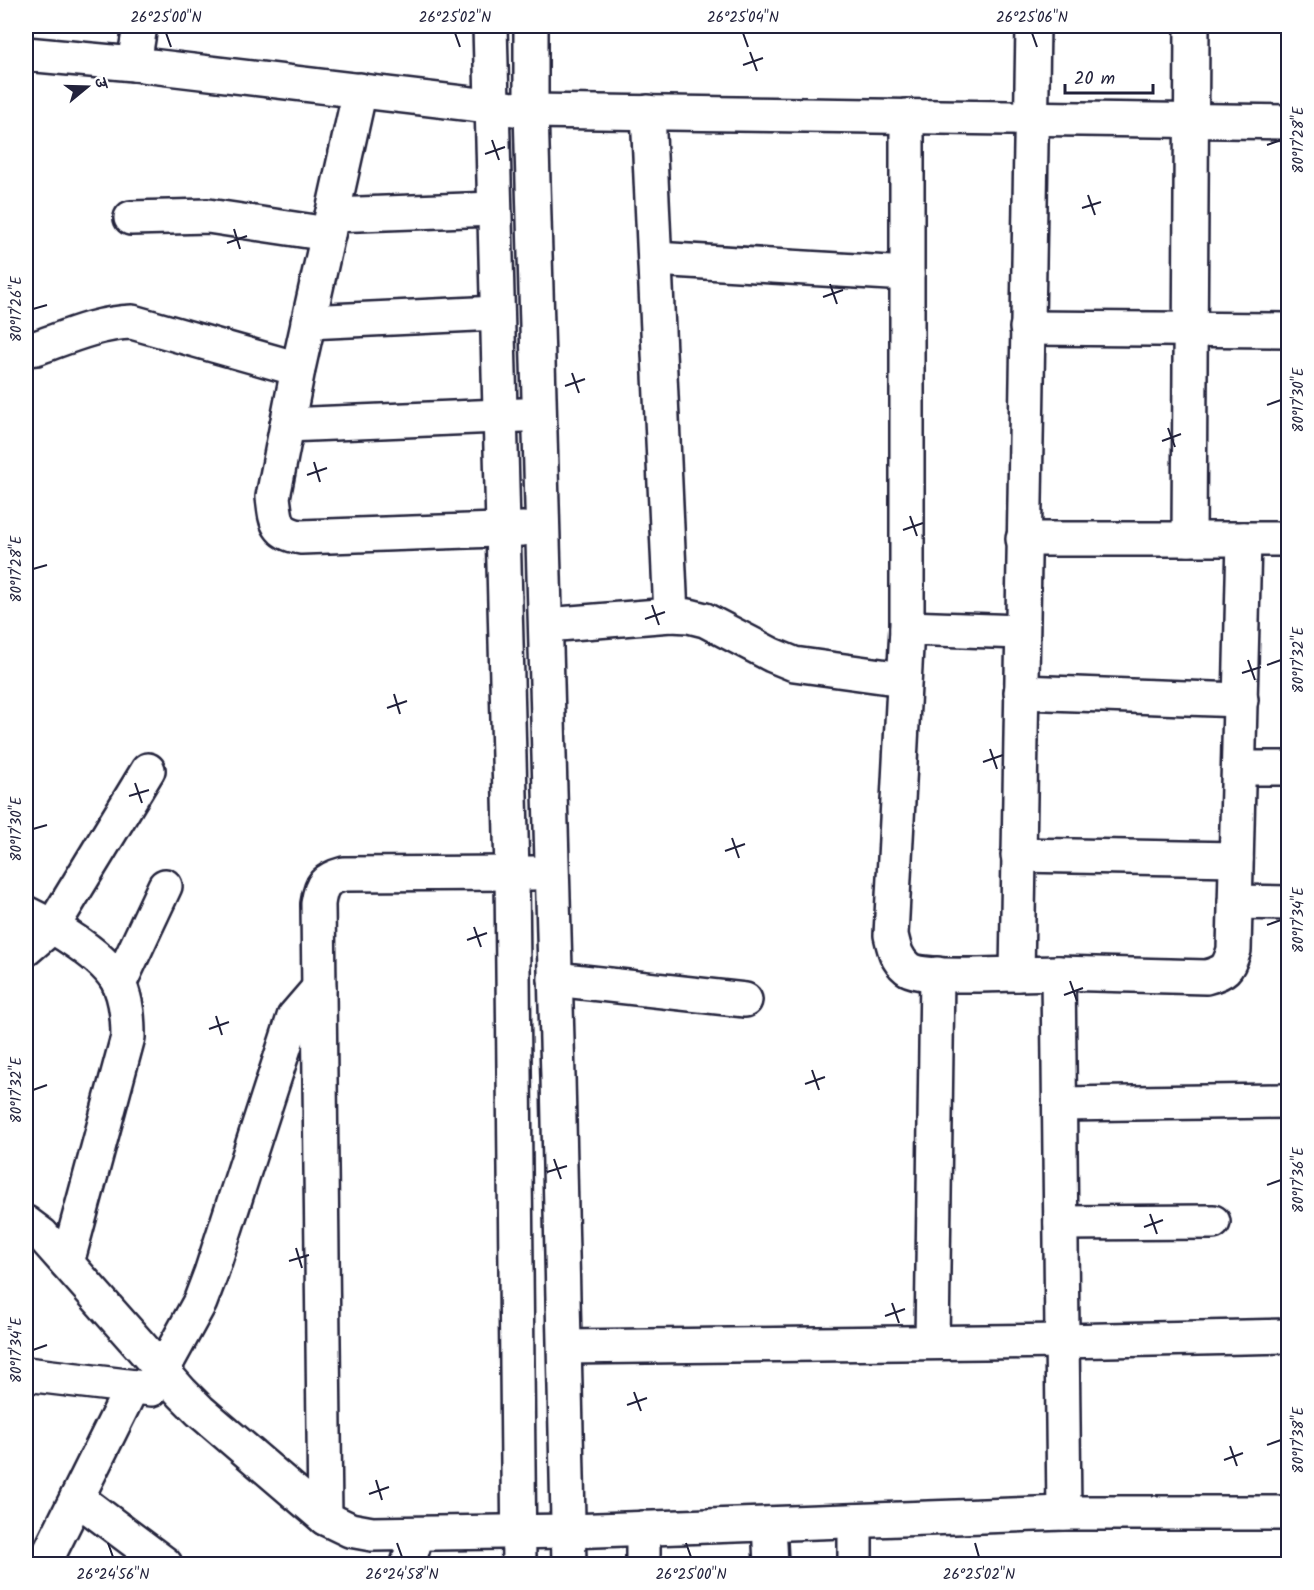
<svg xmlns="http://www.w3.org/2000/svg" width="1314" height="1590" viewBox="0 0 1314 1590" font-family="Kalam,'Playpen Sans Deva',sans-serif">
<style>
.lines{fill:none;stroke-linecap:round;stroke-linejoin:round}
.minor-casing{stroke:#22223b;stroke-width:38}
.minor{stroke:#fff;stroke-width:33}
.ticks{fill:none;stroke:#22223b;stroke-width:2}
.neatline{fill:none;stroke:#22223b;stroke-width:2}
.ticks-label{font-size:15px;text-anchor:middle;fill:#22223b}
</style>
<rect width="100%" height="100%" fill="#fff"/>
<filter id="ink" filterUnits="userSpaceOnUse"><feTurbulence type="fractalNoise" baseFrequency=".0167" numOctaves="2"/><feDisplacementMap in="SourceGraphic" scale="12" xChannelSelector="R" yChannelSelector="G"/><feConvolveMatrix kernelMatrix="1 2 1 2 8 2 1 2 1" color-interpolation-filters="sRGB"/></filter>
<g filter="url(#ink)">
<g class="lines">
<g class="minor-casing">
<g id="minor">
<polyline points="490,26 512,873 519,1564"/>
<polyline points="531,26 531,111 558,1077 569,1564"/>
<polyline points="1033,26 1017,974 1058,973 1064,1513"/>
<polyline points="26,54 134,64 531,111 1288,122"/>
<polyline points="134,64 140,26"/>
<path d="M360 90 298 369 273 497C276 520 275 533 301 537L523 529"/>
<polyline points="648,112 671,615"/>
<path d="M907 116V628L891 935C894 948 896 959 907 968 920 979 996 974 1017 974"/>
<polyline points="332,215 494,209"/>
<polyline points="131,218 208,216 328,234"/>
<polyline points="655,259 907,274"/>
<polyline points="308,322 497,313"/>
<polyline points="1027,328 1288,330"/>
<path d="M26 349 36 348C67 337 98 323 132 322L298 369"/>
<polyline points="287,425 522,415"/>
<polyline points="1023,539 1288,539"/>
<polyline points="1189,539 1192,26"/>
<polyline points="546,625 671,615 689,616 705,620 772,655 794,664 903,679"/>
<polyline points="907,628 1021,632"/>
<polyline points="1021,692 1241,700"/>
<polyline points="1239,768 1288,768"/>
<polyline points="1018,855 1236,859"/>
<polyline points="1235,902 1288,903"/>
<path d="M26 913C53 926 108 957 120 986 127 1003 128 1019 128 1037L67 1263"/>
<polyline points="26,949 53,926 148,770"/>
<path d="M1058 973 1206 977C1225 972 1228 969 1234 950L1244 539"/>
<polyline points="555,979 745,1000"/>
<polyline points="119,984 165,886"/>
<polyline points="1060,1104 1288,1101"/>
<polyline points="26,1223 42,1235 182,1393 200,1411 325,1518 350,1530 372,1534 569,1531 1064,1513 1288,1513"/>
<polyline points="1061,1223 1213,1222"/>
<polyline points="932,1342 937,974"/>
<polyline points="565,1347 1062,1341 1288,1336"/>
<polyline points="162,1371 200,1302 211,1273 294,1017 319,988"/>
<polyline points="26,1374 152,1389"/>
<polyline points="77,1498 165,1564"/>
<path d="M325 1518 318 904C321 884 325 879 344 874L533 873"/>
<polyline points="855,1521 855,1564"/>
<polyline points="769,1524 771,1564"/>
<polyline points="643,1528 643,1564"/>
<polyline points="44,1564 132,1387"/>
<polyline points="408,1564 417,1534"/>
</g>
</g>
<use href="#minor" class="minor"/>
</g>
</g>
<path class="ticks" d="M166 33 171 47M455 33 460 47M743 33 748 47M1032 33 1037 47M750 52 757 71M743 65 763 58M492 140 499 160M1267 145 1281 140M485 154 505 147M1088 195 1095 215M1082 208 1101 202M234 229 240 249M227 243 247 236M830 284 837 304M823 297 843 290M33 309 47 305M572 373 579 393M565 386 585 379M1267 405 1281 400M1168 428 1175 447M1162 441 1181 434M314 462 320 482M307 475 327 468M910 516 917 536M903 530 923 523M33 569 47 565M652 605 659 625M645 619 665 612M1248 660 1255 680M1267 665 1281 660M1242 673 1261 667M394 694 400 714M387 708 407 701M990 749 997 769M983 762 1003 755M135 783 142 803M129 796 149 790M33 829 47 825M732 838 739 858M725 851 745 844M1267 925 1281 920M474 927 481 947M467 940 487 933M1070 981 1077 1001M1064 995 1083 988M216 1016 222 1035M209 1029 229 1022M812 1070 819 1090M805 1084 825 1077M33 1090 47 1085M554 1159 561 1179M547 1172 567 1166M1267 1185 1281 1180M1150 1214 1157 1234M1144 1227 1163 1220M296 1248 302 1268M289 1261 309 1255M892 1303 899 1323M885 1316 905 1309M33 1350 47 1345M634 1392 641 1411M627 1405 647 1398M1267 1445 1281 1440M1230 1446 1237 1466M1224 1460 1243 1453M376 1480 382 1500M369 1494 389 1487M108 1543 113 1557M397 1543 402 1557M686 1543 691 1557M975 1543 979 1557"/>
<rect width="1314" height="1590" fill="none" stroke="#fff" stroke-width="66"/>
<g transform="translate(87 87) rotate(71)" stroke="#ffffff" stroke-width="4.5" paint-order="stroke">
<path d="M0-4.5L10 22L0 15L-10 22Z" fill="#22223b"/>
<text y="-9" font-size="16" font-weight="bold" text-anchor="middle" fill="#22223b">उ</text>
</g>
<path d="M1065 84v9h88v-9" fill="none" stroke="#22223b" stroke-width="3"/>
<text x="1074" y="84" font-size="18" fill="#22223b" stroke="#ffffff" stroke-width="4.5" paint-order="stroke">20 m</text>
<rect x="33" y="33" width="1248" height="1524" class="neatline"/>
<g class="ticks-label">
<text x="166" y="22">26°25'00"N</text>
<text x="455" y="22">26°25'02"N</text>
<text x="743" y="22">26°25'04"N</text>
<text x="1032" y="22">26°25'06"N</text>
<text transform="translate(1298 140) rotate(-90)" y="5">80°17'28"E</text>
<text transform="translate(16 309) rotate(-90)" y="5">80°17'26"E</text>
<text transform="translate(1298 400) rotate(-90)" y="5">80°17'30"E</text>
<text transform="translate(16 569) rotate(-90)" y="5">80°17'28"E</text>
<text transform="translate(1298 660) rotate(-90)" y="5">80°17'32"E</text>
<text transform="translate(16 829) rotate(-90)" y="5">80°17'30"E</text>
<text transform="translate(1298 920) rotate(-90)" y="5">80°17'34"E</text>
<text transform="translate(16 1090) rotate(-90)" y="5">80°17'32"E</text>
<text transform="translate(1298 1180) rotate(-90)" y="5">80°17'36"E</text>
<text transform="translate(16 1350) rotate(-90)" y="5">80°17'34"E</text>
<text transform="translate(1298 1440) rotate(-90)" y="5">80°17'38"E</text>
<text x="113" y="1579">26°24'56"N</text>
<text x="402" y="1579">26°24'58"N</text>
<text x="691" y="1579">26°25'00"N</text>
<text x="979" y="1579">26°25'02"N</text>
</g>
</svg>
